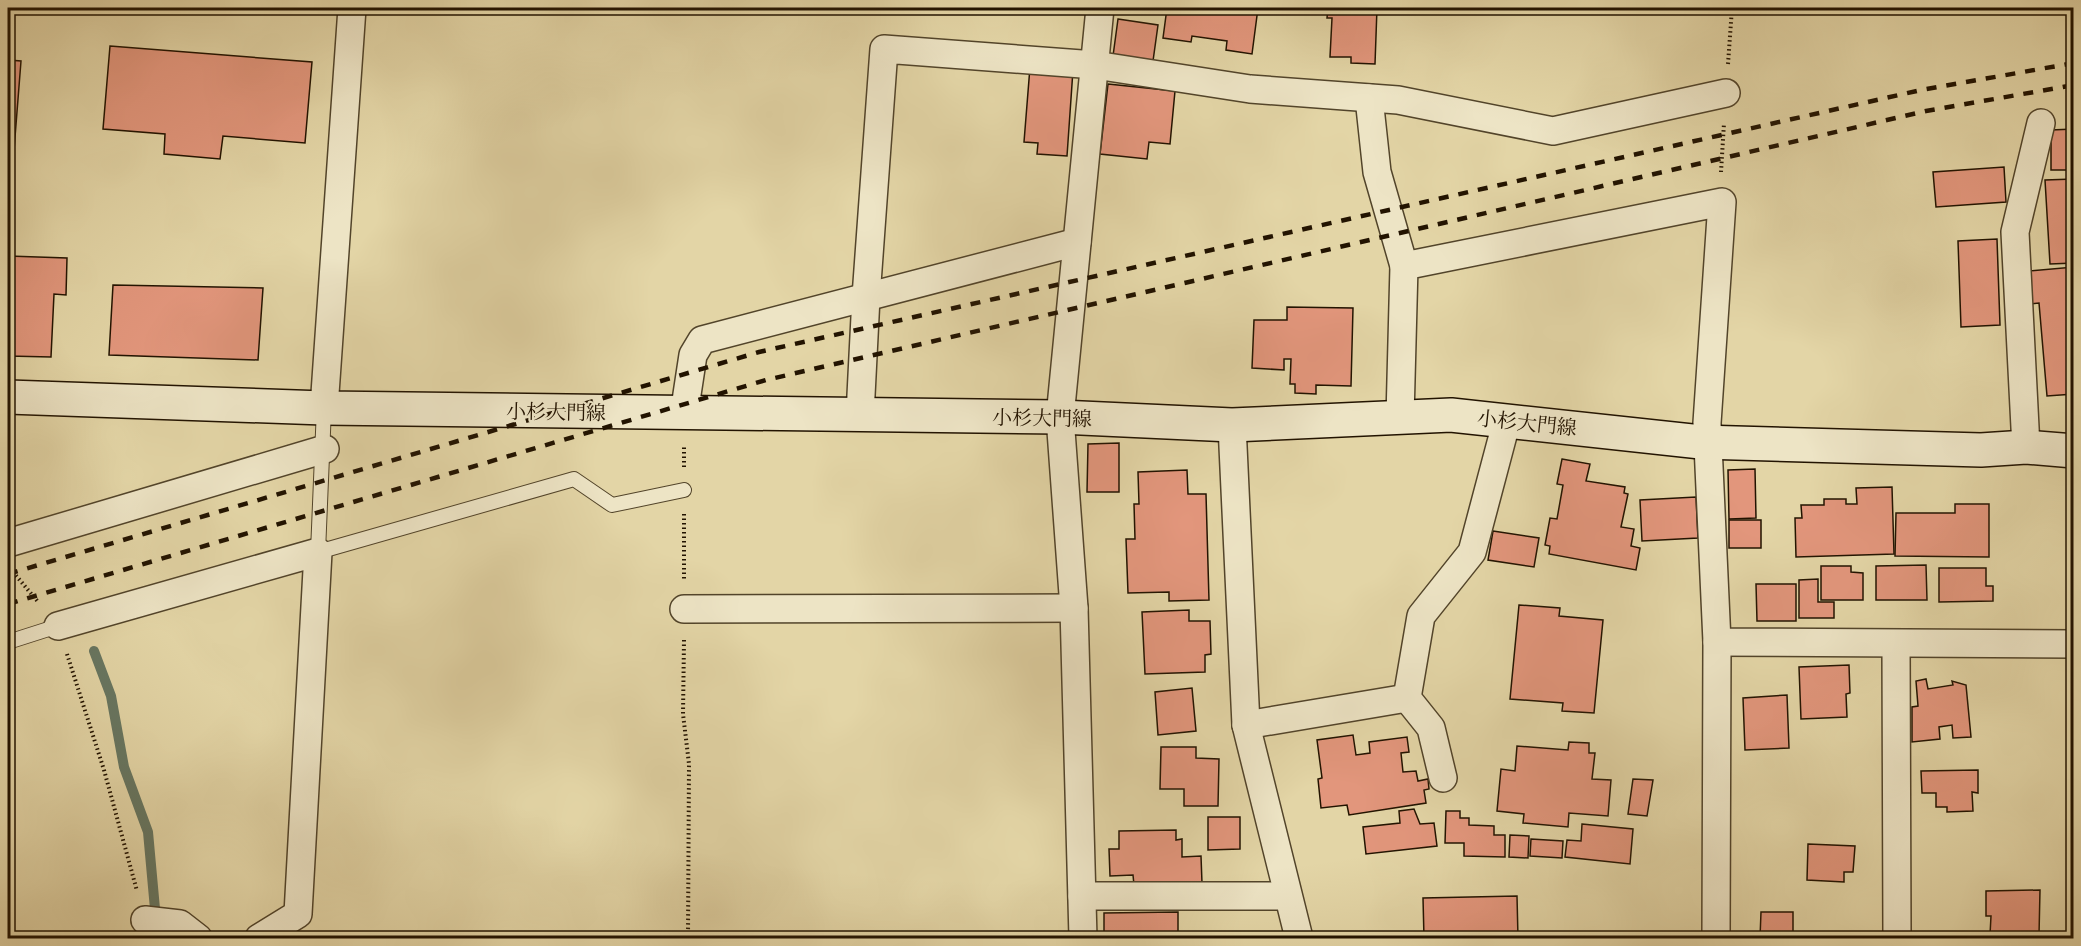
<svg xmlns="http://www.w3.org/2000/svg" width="2081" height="946" viewBox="0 0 2081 946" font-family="'IM FELL French Canon','Noto Serif JP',serif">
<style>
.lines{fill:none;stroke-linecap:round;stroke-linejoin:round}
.stream{stroke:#687762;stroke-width:10}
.building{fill:#e2967c;stroke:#221300;stroke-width:1.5}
.service-casing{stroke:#52442a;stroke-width:16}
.minor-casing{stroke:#52442a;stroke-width:30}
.secondary-casing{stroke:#221300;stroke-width:36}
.path{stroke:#221300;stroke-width:4;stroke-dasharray:1.5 3;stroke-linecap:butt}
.service{stroke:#ede4c5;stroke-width:14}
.minor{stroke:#ede4c5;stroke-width:27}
.secondary{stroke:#ede4c5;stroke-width:33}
.rail{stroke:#221300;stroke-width:4.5;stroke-dasharray:10 10;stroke-linecap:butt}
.labels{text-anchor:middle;stroke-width:4.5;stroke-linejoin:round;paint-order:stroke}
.street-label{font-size:20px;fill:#221300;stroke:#ede4c5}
</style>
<rect width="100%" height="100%" fill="#e3d5a6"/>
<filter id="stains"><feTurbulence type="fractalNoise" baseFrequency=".00333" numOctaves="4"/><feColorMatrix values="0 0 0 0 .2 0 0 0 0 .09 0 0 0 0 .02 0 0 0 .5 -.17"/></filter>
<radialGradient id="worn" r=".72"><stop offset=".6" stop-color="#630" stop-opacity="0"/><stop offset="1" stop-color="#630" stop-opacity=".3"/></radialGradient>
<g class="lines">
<polyline class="stream" points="94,651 111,696 124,767 148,832 157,931 165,938"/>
</g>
<g class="building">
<polygon points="1167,8 1258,8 1252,54 1226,50 1227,41 1192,36 1191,42 1163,38"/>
<polygon points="1328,8 1377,8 1375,64 1351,63 1351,57 1330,57 1332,18 1327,18"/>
<polygon points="1118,19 1158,25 1153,61 1113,56"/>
<polygon points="110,46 312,62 305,143 223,136 220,159 164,154 165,134 103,129"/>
<polygon points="8,60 21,61 14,150 8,150"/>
<polygon points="1030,67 1073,70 1067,156 1037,154 1038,143 1024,142"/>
<polygon points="1108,84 1175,91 1170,144 1149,142 1147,159 1100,154"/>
<polygon points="2074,129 2074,170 2051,170 2051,130"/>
<polygon points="2004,167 2006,202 1936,207 1933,172"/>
<polygon points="2074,179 2074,263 2050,264 2045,180"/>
<polygon points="1997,239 2000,325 1961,327 1958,241"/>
<polygon points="8,256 67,258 66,295 54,294 51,357 8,356"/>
<polygon points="2074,267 2074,394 2047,396 2039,303 2030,304 2028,271"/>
<polygon points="113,285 263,288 258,360 109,355"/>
<polygon points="1287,307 1353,308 1351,386 1316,385 1316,394 1295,393 1295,384 1290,384 1291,359 1284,359 1284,370 1252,368 1254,320 1287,320"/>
<polygon points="1119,443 1119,492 1087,492 1088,444"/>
<polygon points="1562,459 1590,464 1586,481 1625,487 1624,493 1628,494 1621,527 1634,529 1631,546 1640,548 1636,570 1549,554 1550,546 1545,545 1550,518 1557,519 1563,485 1557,484"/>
<polygon points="1755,469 1756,518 1729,519 1728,470"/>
<polygon points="1187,470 1188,494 1206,494 1209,600 1169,601 1169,592 1128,593 1126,539 1135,539 1134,504 1139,504 1138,472"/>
<polygon points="1892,487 1894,554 1796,557 1795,518 1802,518 1801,505 1824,505 1824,499 1846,499 1846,504 1857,504 1856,488"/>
<polygon points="1696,497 1698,538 1642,541 1640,500"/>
<polygon points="1955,504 1989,504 1989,557 1895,556 1896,513 1955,513"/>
<rect x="1729" y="520" width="32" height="28"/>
<polygon points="1493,531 1539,538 1534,567 1488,560"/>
<polygon points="1926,565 1927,600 1876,600 1876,566"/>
<polygon points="1821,566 1851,566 1851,572 1863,573 1863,600 1821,600"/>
<polygon points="1939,568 1986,568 1986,586 1993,586 1993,601 1939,602"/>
<polygon points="1818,579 1818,602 1834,602 1834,618 1799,618 1799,580"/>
<polygon points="1756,584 1796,584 1796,621 1757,621"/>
<polygon points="1519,605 1560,608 1559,616 1603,620 1594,713 1562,711 1563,703 1510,699"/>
<polygon points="1189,610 1189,621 1210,621 1211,654 1205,655 1205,672 1145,674 1142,612"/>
<polygon points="1849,665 1850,693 1846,694 1847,717 1801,719 1799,667"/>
<polygon points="1926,679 1928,689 1953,685 1952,681 1966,685 1971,737 1953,738 1952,725 1939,727 1940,739 1912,742 1912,707 1918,706 1916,681"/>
<polygon points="1192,688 1196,731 1158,735 1155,692"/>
<polygon points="1787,695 1789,748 1745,750 1743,698"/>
<polygon points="1353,735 1356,755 1370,753 1369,742 1407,737 1409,752 1401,753 1403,772 1416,771 1418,781 1428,779 1429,789 1424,790 1426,803 1349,815 1347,805 1321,808 1318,779 1322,778 1317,740"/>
<polygon points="1569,742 1589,743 1589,753 1595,753 1592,779 1611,780 1608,816 1569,813 1568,827 1523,823 1524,814 1497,811 1501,769 1515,771 1517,746 1568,750"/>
<polygon points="1161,747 1196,747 1196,758 1219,759 1218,806 1184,806 1184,789 1160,789"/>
<polygon points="1978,770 1978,793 1972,792 1973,811 1947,812 1947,807 1936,807 1936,793 1922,793 1921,771"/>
<polygon points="1633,779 1653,780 1647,816 1628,814"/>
<polygon points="1414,809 1420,824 1434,823 1437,846 1366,854 1363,827 1400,823 1399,811"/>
<polygon points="1446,811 1460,811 1460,818 1469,818 1469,825 1494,826 1494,835 1505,835 1505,857 1464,856 1464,843 1445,843"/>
<polygon points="1208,817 1240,817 1240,849 1208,850"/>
<polygon points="1582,824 1633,829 1630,864 1565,857 1567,840 1581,841"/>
<polygon points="1176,830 1176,840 1182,839 1182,857 1201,856 1202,883 1134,885 1133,875 1110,876 1109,849 1119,849 1119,831"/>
<polygon points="1510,835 1529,836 1528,858 1509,857"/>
<polygon points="1531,839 1563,841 1562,858 1530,856"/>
<polygon points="1808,844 1855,846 1853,872 1844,872 1844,882 1807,880"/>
<polygon points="2040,890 2039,935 1990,935 1991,916 1986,916 1986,891"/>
<polygon points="1517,896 1518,938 1424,938 1423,898"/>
<polygon points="1178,912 1178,932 1191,932 1191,938 1104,938 1104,913"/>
<polygon points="1761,912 1793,912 1793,938 1760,938"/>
</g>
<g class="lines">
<g class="service-casing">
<g id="service">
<polyline points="324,408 318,552 574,479 612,505 684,490"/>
<polyline points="8,642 58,626"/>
</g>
</g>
<g class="minor-casing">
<g id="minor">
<polyline points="1369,98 1377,172 1404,266"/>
<polyline points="324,408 352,8"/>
<polyline points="684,414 693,355 702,340 1077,242"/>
<polyline points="860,415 866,297 884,49 1095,65 1250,89 1398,100 1553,131 1726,93"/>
<polyline points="1400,417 1404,266 1722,202 1707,423 1717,642 2074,644"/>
<polyline points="1232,425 1246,725 1299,938"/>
<polyline points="2026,447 2015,232 2041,123"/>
<polyline points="8,543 325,449"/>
<polyline points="684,609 1074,608"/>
<polyline points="58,626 318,552 298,914 259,938"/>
<polyline points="1896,645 1897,938"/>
<polyline points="1246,725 1407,698"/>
<polyline points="1443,778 1431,728 1407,698 1421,616 1472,552 1507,420"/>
<polyline points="1082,896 1287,896"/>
<polyline points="145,920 180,924 198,938"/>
<polyline points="1083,938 1074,608 1060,417 1100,8"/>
<polyline points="1716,938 1717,642"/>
</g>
</g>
<g class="secondary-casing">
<polyline id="secondary" points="8,397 324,408 1060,417 1232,425 1451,415 1701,442 1981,450 2026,447 2074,451"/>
</g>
<g class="path">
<polyline points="1728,64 1732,8"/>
<polyline points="1721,172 1724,123"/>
<polyline points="684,467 684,445"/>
<polyline points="684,514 684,581"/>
<polyline points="13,572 39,603"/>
<polyline points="684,640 683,714 689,764 688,938"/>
<polyline points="67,654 104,770 137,891"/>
</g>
<use href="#service" class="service"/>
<use href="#minor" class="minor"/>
<use href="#secondary" class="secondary"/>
<g class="rail">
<polyline points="8,574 759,352 1921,90 2074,63"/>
<polyline points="8,604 766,380 1926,111 2074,85"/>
</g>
</g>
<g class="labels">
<g class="street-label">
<text transform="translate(556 412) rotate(1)" y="7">小杉大門線</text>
<text transform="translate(1042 418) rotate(1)" y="7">小杉大門線</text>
<text transform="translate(1527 423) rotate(6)" y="7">小杉大門線</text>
</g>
</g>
<rect width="2081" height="946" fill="none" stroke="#e3d5a6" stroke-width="30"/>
<rect x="9" y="9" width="2063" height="928" fill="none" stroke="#221300" stroke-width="3"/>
<rect x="15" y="15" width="2051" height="916" fill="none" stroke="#221300" stroke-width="1.5"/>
<rect width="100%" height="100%" filter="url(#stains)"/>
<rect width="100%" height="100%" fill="url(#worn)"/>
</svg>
